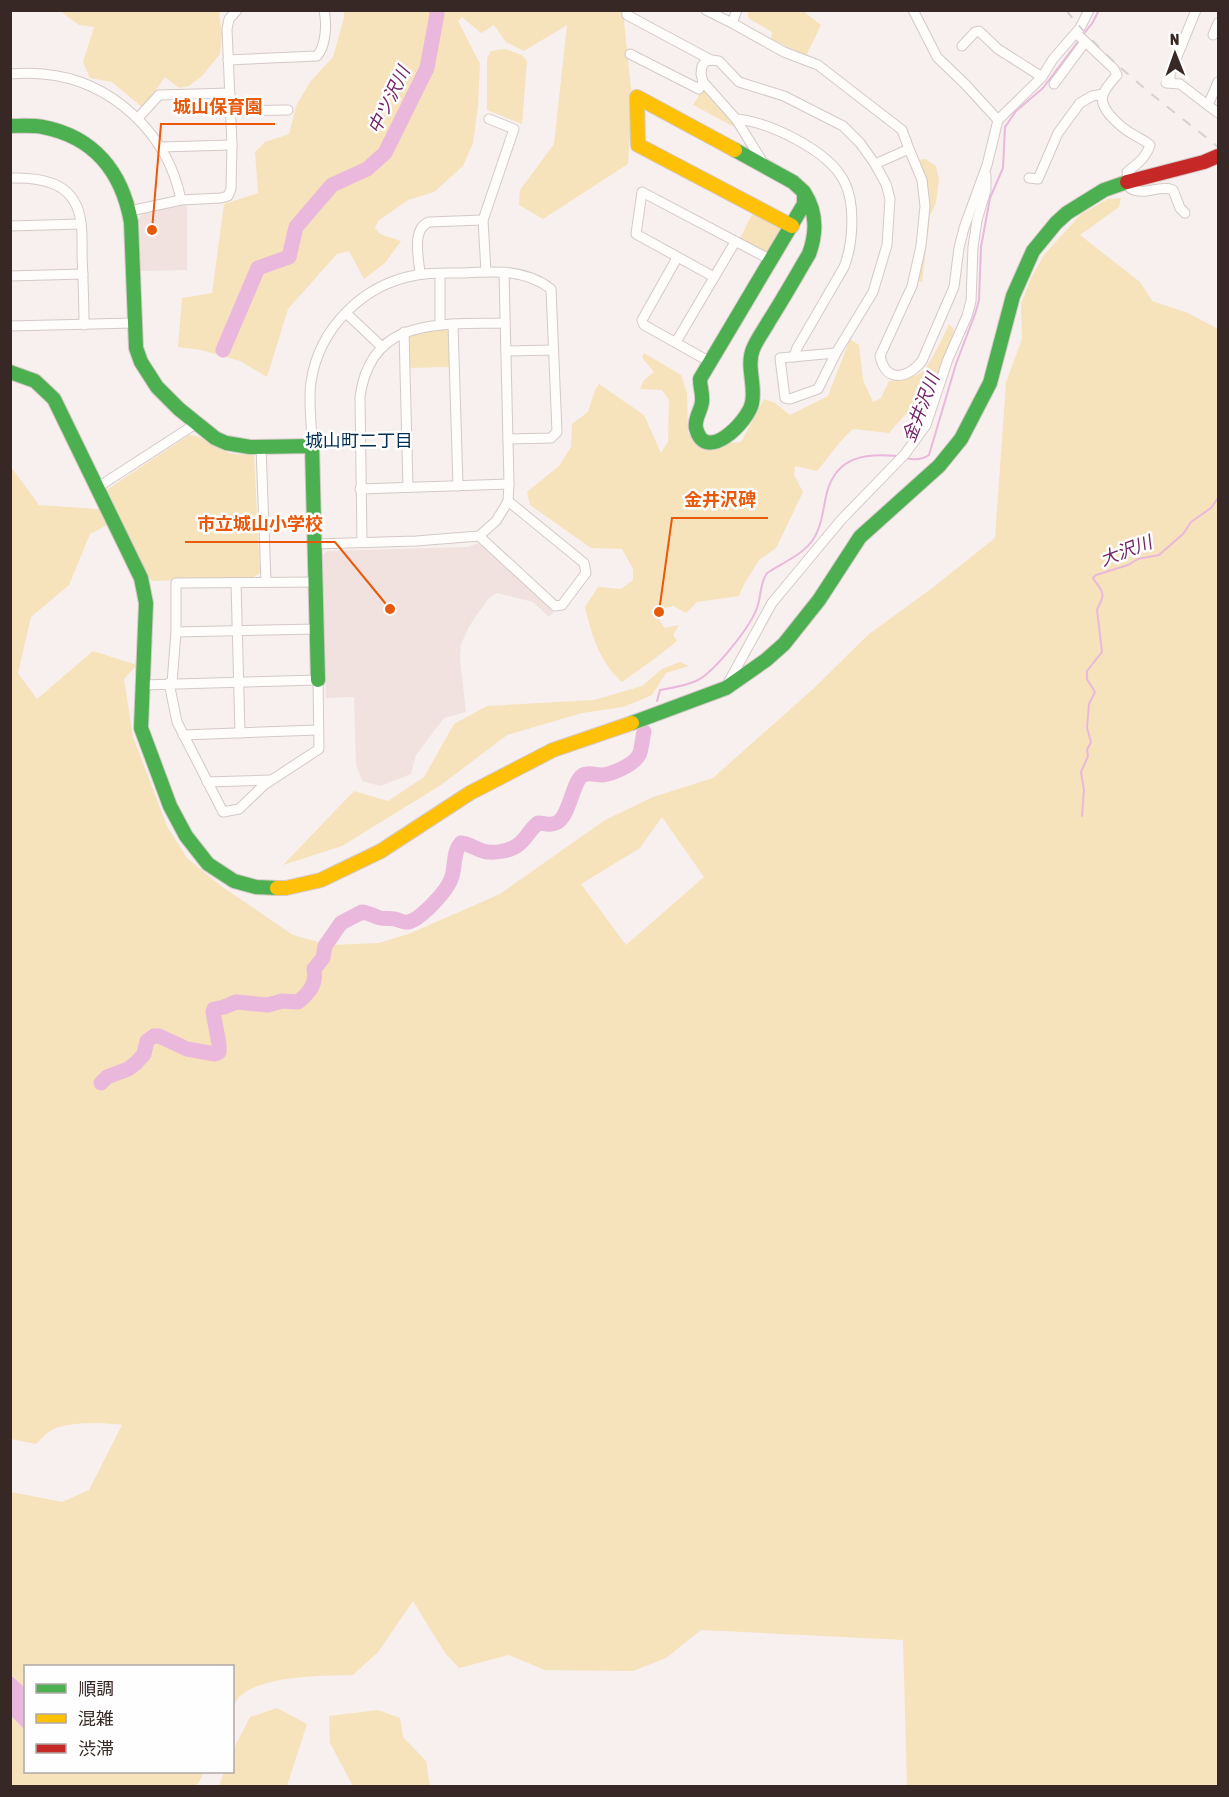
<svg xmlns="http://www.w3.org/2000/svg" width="1229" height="1797" viewBox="0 0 1229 1797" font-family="'Asap Condensed','Noto Sans JP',sans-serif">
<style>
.built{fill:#f1e2df}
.green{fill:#f6e2bb;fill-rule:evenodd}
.water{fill:#e9b8dc}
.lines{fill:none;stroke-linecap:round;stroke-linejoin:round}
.stream{stroke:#e9b8dc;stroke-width:2}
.river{stroke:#e9b8dc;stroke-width:15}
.street-casing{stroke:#d4c9c7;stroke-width:11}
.fast-casing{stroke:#d4c9c7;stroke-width:16}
.slow-casing{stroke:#d4c9c7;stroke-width:16}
.jam-casing{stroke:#d4c9c7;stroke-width:16}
.street{stroke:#fefdfc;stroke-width:9}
.fast{stroke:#4caf50;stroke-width:14}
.slow{stroke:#ffc107;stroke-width:14}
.jam{stroke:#c62828;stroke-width:14}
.rail{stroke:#d4d1d1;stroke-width:2;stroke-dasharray:10 10;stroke-linecap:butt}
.labels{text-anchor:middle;stroke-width:5;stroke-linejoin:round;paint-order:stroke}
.water-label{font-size:18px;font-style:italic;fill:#722566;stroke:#fefefe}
.neighbourhood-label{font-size:18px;fill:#022e53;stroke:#fefefe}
.leader{fill:none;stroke:#e8590c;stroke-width:2}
.callout-dot{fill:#e8590c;stroke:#fefefe;stroke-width:2}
.callout-label{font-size:18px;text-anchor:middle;font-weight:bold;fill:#e8590c;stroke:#fefefe;stroke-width:5;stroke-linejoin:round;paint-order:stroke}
</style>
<rect width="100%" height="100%" fill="#f8f0ee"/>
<g class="built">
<polygon points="182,205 187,205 187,270 140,271 139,218 141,214"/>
<polygon points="477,543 481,545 554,612 549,617 533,602 497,593 488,599 470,625 461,644 460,658 466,712 444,718 416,755 411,774 380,786 362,781 356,764 354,697 326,698 322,556 327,551 468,547"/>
</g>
<g class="green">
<polygon points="60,11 223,11 219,13 222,33 220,54 202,76 189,86 179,88 165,77 143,108 112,82 90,78 83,62 94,27 79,25"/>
<polygon points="344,11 623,11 632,99 628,164 543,219 519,205 520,190 554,144 567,25 524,51 506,42 494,25 481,33 462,17 458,21 480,64 478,107 473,143 463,166 434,192 408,200 378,221 375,228 380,234 401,241 385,263 364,279 349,251 337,254 288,309 267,377 240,361 201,350 178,347 182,298 212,293 224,204 258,193 255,152 265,142 289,134 296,106 310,82 333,57 344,18"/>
<polygon points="748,11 803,11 821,25 806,56 771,39 772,32 748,18"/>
<polygon points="505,49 522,55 527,61 522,124 487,110 487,58 491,51"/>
<polygon points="703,89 725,111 736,128 693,105"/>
<polygon points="925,159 936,166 939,179 936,203 930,216 922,282 917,280 926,224 918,160"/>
<path d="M1121 198 1119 207 1080 235 1140 282 1152 301 1188 313 1218 329V1786H907L903 1640 701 1630 666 1658 633 1671 545 1670 509 1655 459 1668 445 1653 413 1601 378 1652 353 1675C324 1676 261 1675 239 1697 236 1700 234 1706 233 1710L232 1666H26L25 1688 11 1674V1492L62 1502 89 1490 122 1425C104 1423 67 1421 50 1431 45 1434 40 1440 36 1444L11 1439V467L39 505 112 510 115 521 90 534 69 585 31 617 18 673 37 699 93 651 137 665 124 679 133 737 167 826 187 858 221 886 293 935 329 945 379 943 411 933 500 894 605 820 653 797 713 778 813 689 869 634 931 589 995 538 1006 382 1022 339 1021 304 1032 276 1044 255 1081 214 1108 199ZM662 817 704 877 626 945 581 884 640 848Z"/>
<polygon points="755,209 785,225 771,254 765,254 739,240"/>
<path d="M949 324 959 335 945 374 929 397 904 416 889 433 853 429C839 441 829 457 817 471L795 466 794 475 803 492 776 548 759 560 744 584 739 596 697 602 686 613 673 606 662 609 659 620 665 628 679 625 673 635 677 641 654 659 622 682C599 661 592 636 585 607L598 587 621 589 633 580V569L622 549 591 548 530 505 527 492 559 466 571 447 572 424 588 412 595 390 599 384 644 415 661 453 668 442 669 400 662 390 640 389 644 380 654 372 642 358 644 353 681 375 687 393 688 433 699 446 741 442 764 399 775 403 790 415 828 396 850 339 859 345 863 380 873 402 881 398 889 381C899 380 914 378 922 372 930 365 944 335 949 324Z"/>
<polygon points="435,330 446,330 450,333 450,367 409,368 408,340 412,334"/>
<path d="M189 435C204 436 215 448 229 453 237 455 246 454 254 454L260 573 252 578 153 581 149 578 106 493 108 489Z"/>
<polygon points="680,662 689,666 666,673 652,695 643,699 623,707 582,713 507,735 441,785 342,846 283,865 354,791 388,801 424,777 454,724 487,706 594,700 642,686 662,669"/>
<polygon points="277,1708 307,1724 287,1786 219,1786 224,1772 232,1772 233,1750 250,1717"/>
<polygon points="378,1710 400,1718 403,1737 426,1761 430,1786 353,1786 330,1743 329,1716"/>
<polygon points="10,1716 23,1728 25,1728 26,1772 204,1772 198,1784 193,1786 11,1786"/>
</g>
<polygon class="water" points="10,1674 25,1688 25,1728 23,1728 11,1716"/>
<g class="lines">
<g class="stream">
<polyline points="1083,35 1093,22 1099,10"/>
<path d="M906 458C914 460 922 460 929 455L956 364 975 314 979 300 981 247 990 198 1003 168 1005 127 1016 111 1043 88 1080 39"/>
<path d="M657 701 660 690C671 688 685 686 696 681 714 673 750 627 757 608 761 597 760 583 767 573 782 563 802 555 812 541 822 527 823 509 827 492 837 456 866 453 897 456"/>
<path d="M1082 816 1084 790 1081 772 1088 756 1087 750 1091 742 1087 728 1089 704 1095 692 1087 679V671L1102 652 1097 610C1098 607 1100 604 1101 601 1106 592 1097 585 1093 578L1096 575 1128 565 1138 559 1159 555 1183 534 1191 522 1211 508 1218 498"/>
</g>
<g class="river">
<polyline points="223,350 258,268 289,257 296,227 332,185 367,169 385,153 427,68 437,14 436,10"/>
<path d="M101 1083 107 1077 128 1069 136 1063 144 1054 147 1041 154 1036H159L187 1049 215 1054 219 1052V1044L213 1012 214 1009 224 1007 236 1002 268 1005 282 1001 298 1002C309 993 317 984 314 969L323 958 325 946 341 923 362 912C369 913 374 916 380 918 385 919 390 918 395 919 400 920 403 923 408 922 420 920 447 891 451 879 456 868 452 853 461 843 470 844 475 849 483 851 493 854 511 851 519 844 527 838 530 829 538 823 543 823 548 825 552 824 570 823 571 782 583 775 589 772 596 775 602 775 613 774 633 765 639 755 642 749 642 739 644 732"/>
</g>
<g class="street-casing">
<g id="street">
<polyline points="627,10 627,15 711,60"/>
<polyline points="706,10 732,23 784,52 818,65 902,130 909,149"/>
<polyline points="913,10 937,57 965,84 998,120"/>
<polyline points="732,23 737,10"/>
<path d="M1076 33 1114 69 1117 75C1112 81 1105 88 1103 95 1098 109 1123 129 1134 135 1140 139 1145 140 1150 145 1146 158 1137 164 1127 172L1130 188C1144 197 1159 184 1173 190L1180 208 1185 213"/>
<polyline points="1213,35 1218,23"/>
<polyline points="962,46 975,32 979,31 998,49 1042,77"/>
<polyline points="630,54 699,89 703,82"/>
<path d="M228 60 317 56C326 46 327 24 324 10"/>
<path d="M10 74C21 73 32 73 43 74 112 80 168 134 181 200"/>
<polyline points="1170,82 1170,74 1196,10"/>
<polyline points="1166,83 1180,84 1218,113"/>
<polyline points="1054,84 1085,42"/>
<polyline points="1208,105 1218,82"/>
<polyline points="230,111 288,110"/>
<polyline points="138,118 159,95 230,93"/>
<path d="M736 119C769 122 828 150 844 181 856 204 853 244 844 267L797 348 794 357"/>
<polyline points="161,147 232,145"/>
<path d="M875 164 909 149 922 180 925 206 921 246 912 286 880 356C886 383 907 379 922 361L954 287 959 248 964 228 987 165 998 120 1042 77 1053 59 1080 28 1089 10"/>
<polyline points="765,166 736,119 703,82 701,74 702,66 705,62 711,60 719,61 739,82 784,96 843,126 860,143 875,164 886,184 890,199 887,245 873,292 836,353 818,389 790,399 785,398 780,358 836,353"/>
<path d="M10 178C41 177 73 182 80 217 83 229 82 243 82 255 83 278 84 301 84 325"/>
<polyline points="1029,178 1038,179 1058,133 1080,103 1092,96 1103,94"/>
<polyline points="130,211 181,200 221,198 228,196 231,189 232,145 227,29 229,19 237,10"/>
<polyline points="10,226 81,224"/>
<polyline points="677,258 642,320 644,325 712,363"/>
<polyline points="486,272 483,220 514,129 489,119"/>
<path d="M420 274C419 259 411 229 429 222L483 220"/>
<polyline points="440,274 440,325"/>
<polyline points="10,276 83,274"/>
<polyline points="714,277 636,234 642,192 771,260"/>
<polyline points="346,313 382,347"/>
<polyline points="453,324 458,486"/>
<polyline points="10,326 134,323"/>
<polyline points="404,332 408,487"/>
<polyline points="676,342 735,242"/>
<polyline points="506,351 553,350"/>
<path d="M312 446C312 425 308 402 311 382 319 328 363 284 417 275 432 272 448 273 463 273 493 271 526 269 551 289L557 432 551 438 508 439"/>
<polyline points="261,447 266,582"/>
<polyline points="98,487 197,423"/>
<polyline points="360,489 509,484"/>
<polyline points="479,536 555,606 562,605 586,573 584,563 508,501"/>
<path d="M362 542 360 397C371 315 442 325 505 323"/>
<polyline points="314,544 416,541 479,536 496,521 504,508 508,501 509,484 504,272"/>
<polyline points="236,583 240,733"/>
<polyline points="176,632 317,629"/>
<polyline points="172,683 176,632 176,583 316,582"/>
<polyline points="142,685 318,680 319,749 264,785 239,809 223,812 177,722 169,683"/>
<polyline points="727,685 772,603 841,520 905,454 926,425 948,359 967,316 971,301 973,247 977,220 986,190 986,175"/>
<polyline points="183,735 318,730"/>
<polyline points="207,782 271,780"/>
</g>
</g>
<g class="fast-casing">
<g id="fast">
<path d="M10 126C21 126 32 125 43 127 94 137 122 172 131 222L136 348 141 362 157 387 179 409 215 438 226 443 250 447 312 446 318 680"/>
<path d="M735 150 793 182 804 192V204L700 379C700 387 703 394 702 402 701 411 694 419 696 428 705 465 748 422 752 403 756 386 746 366 753 349 757 339 764 330 769 321 783 299 796 276 809 254 817 232 817 212 804 192"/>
<polyline points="10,372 35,381 54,399 141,578 146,603 141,728 170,806 186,836 208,864 234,881 256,887 277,888"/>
<polyline points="632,723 726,688 766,660 784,644 819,600 860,537 939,466 961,439 990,383 1013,296 1033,251 1056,223 1067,213 1104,190 1127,182"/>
</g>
</g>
<g class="slow-casing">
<g id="slow">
<polyline points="735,150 637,97 638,145 792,226"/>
<polyline points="277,888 286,888 321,880 381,851 470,793 553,750 632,723"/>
</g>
</g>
<g class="jam-casing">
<polyline id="jam" points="1127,182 1204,162 1218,156"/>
</g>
<use href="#street" class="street"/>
<use href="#fast" class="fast"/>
<use href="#slow" class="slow"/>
<use href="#jam" class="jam"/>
<path class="rail" d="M1066 10C1109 65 1165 104 1218 147"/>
</g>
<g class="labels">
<g class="water-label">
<text transform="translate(389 100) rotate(-64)" y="6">中ツ沢川</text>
<text transform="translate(921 408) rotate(-69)" y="6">金井沢川</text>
<text transform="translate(1126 551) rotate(-21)" y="6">大沢川</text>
</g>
<g class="neighbourhood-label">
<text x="359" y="447">城山町二丁目</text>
</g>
</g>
<path class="leader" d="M152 230L161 124H275M659 612L672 518H768M390 609L335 542H185"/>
<g class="callout-dot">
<circle cx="152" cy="230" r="6"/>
<circle cx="659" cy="612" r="6"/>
<circle cx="390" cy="609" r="6"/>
</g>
<g class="callout-label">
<text x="218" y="113">城山保育園</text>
<text x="720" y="506">金井沢碑</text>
<text x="260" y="530">市立城山小学校</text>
</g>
<rect width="1229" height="1797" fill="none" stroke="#372825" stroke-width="24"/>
<rect x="24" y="1665" width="210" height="108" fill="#fefefe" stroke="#aea8a7" stroke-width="1.5"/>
<rect x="36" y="1684" width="30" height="9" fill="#4caf50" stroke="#aea8a7" stroke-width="1.5"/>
<text x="78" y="1695" font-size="18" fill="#372825">順調</text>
<rect x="36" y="1714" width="30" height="9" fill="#ffc107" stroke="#aea8a7" stroke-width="1.5"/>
<text x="78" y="1725" font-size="18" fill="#372825">混雑</text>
<rect x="36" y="1744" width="30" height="9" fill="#c62828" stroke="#aea8a7" stroke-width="1.5"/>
<text x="78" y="1755" font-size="18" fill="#372825">渋滞</text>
<g transform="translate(1175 54) rotate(359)" stroke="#fefefe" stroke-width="4.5" paint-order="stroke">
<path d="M0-4.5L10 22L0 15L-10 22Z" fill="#372825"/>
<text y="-9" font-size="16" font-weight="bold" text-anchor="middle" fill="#372825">N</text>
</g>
</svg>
